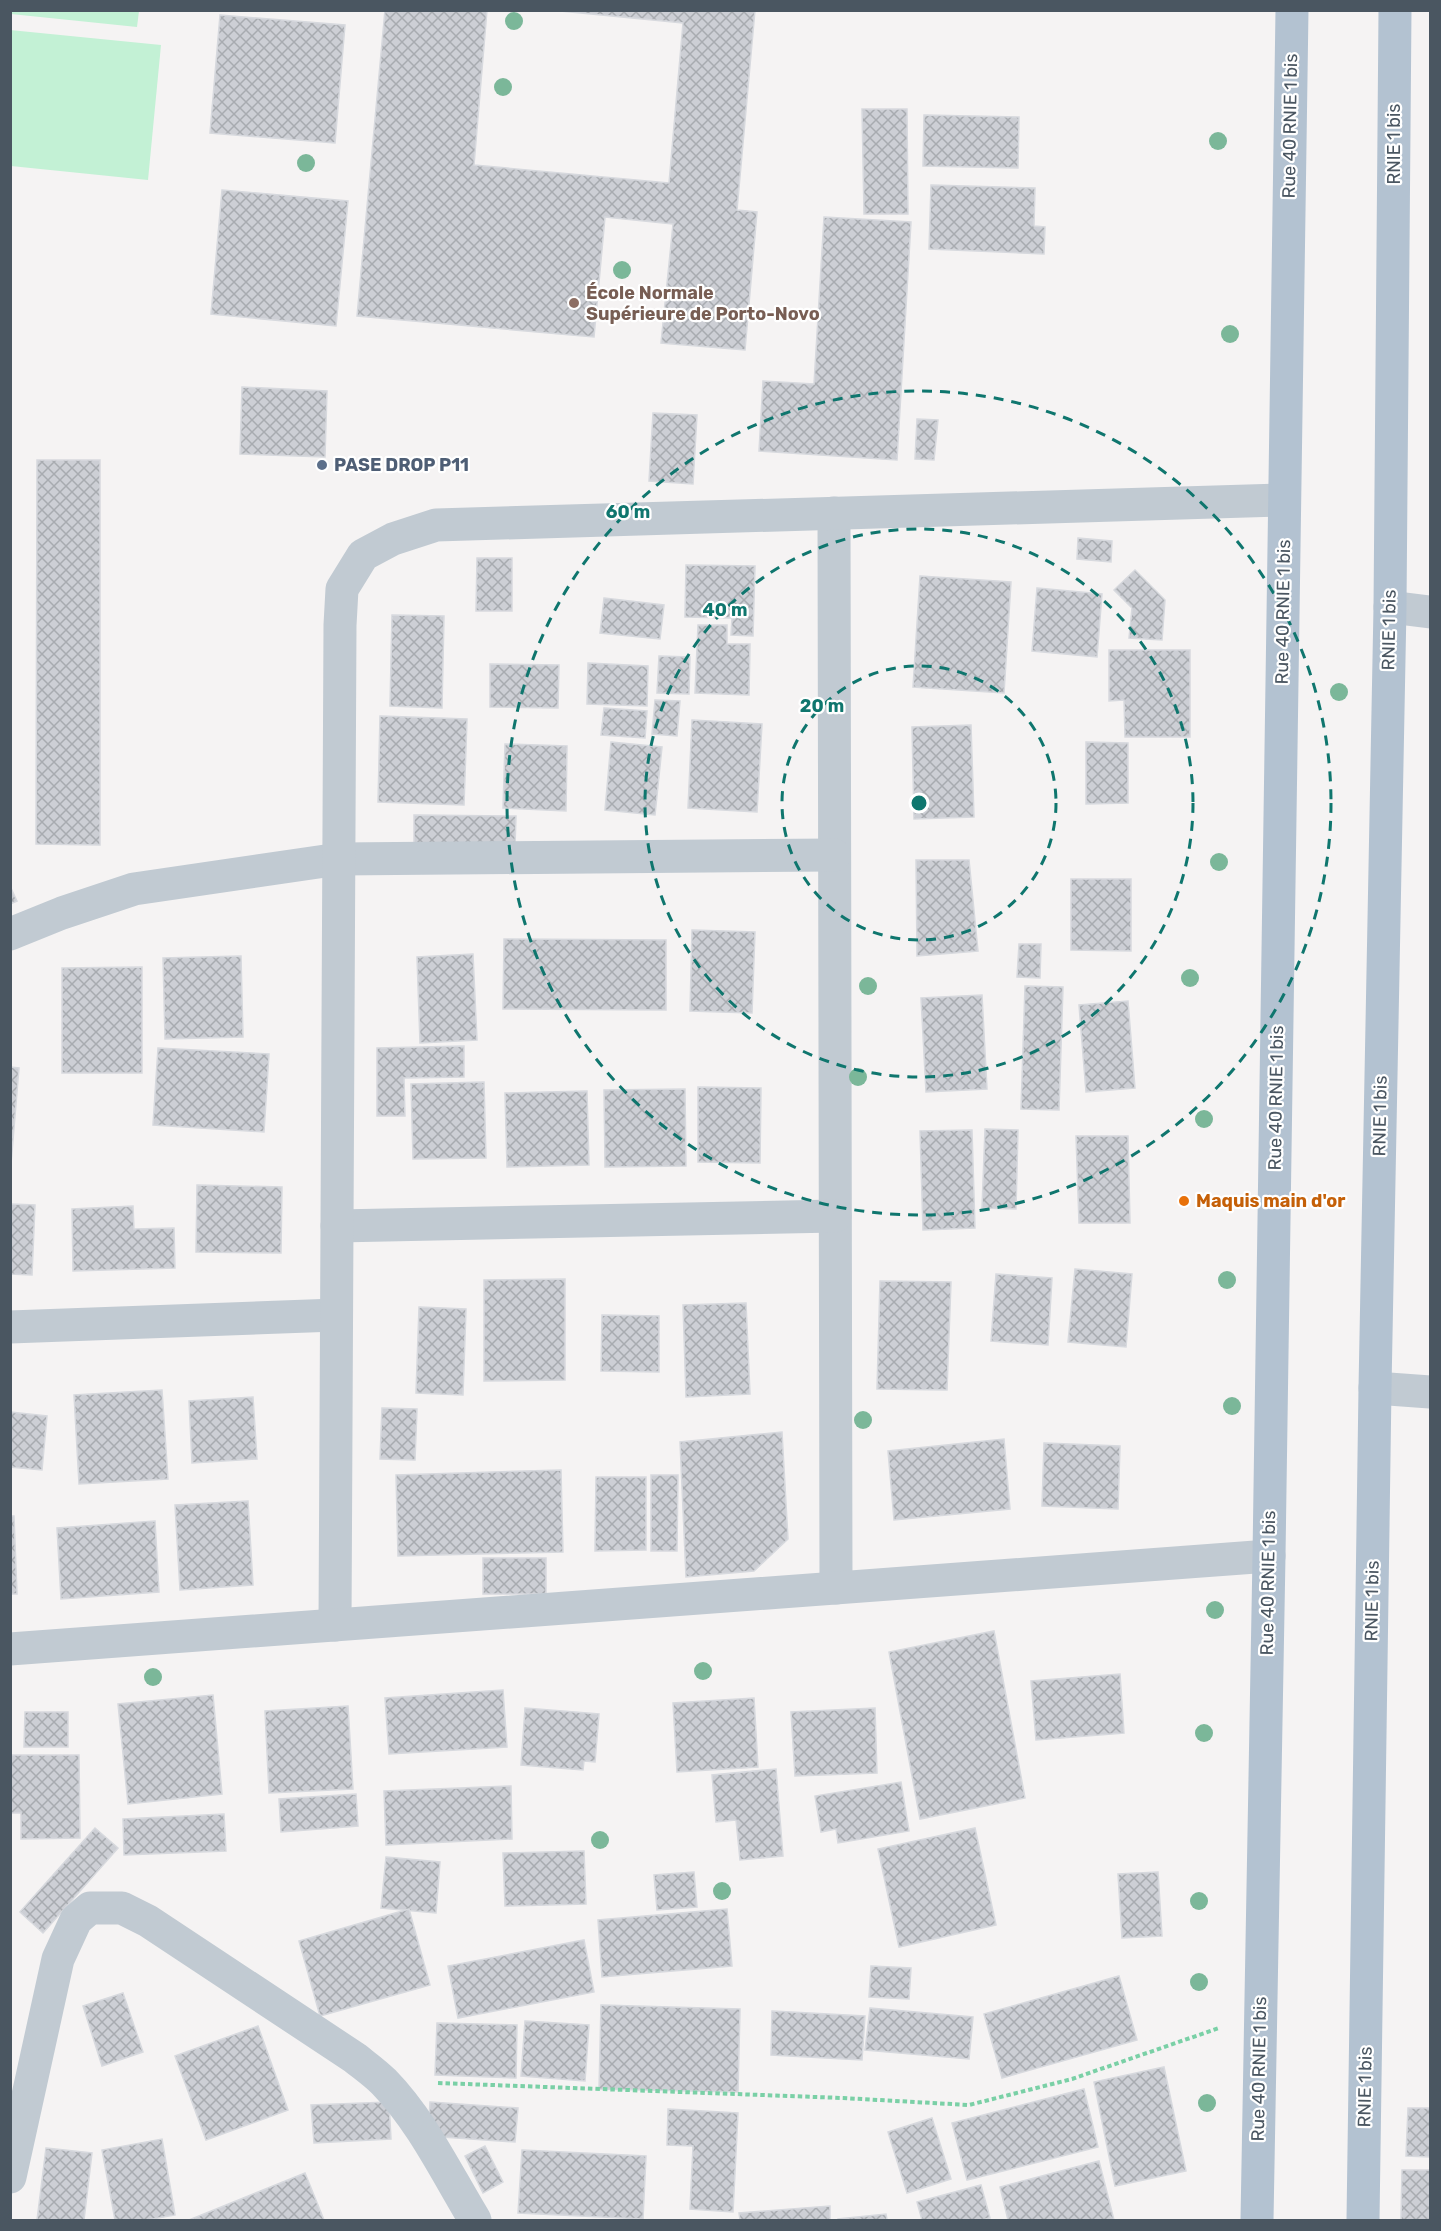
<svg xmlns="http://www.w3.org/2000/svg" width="1441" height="2231" viewBox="0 0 1441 2231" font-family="Rubik,sans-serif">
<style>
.grass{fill:#c3f1d5}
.building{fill:url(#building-cross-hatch);stroke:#d7d9de;stroke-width:1.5}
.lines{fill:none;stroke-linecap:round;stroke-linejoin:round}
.path{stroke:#7ad0a6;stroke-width:4;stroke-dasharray:4.5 3;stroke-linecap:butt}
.minor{stroke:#c1cad2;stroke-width:33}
.primary{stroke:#b3c2d1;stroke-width:33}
.tree{fill:#7bb799}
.ring{fill:none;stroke:#0f766e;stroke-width:3;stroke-dasharray:10 8}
.education-dot{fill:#8d6e63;stroke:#fff;stroke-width:2}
.service-dot{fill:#5c6f8a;stroke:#fff;stroke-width:2}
.food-dot{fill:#e8710a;stroke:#fff;stroke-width:2}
.labels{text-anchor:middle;stroke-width:4.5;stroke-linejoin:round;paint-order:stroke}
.street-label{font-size:18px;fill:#4a5661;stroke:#fff}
.education-label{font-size:18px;font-weight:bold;fill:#785e54;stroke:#fff;text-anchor:start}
.service-label{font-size:18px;font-weight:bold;fill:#4e5e75;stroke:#fff;text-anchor:start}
.food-label{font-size:18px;font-weight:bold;fill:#c56008;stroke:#fff;text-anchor:start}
.centre{fill:#0f766e;stroke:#fff;stroke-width:3}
.ring-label{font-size:18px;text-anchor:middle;font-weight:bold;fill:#0f766e;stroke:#fff;stroke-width:4.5;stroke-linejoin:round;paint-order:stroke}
</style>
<defs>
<pattern id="building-cross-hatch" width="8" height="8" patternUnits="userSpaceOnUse" patternTransform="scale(1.5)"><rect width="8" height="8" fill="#cdcfd5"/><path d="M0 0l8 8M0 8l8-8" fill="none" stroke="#a8abb0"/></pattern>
</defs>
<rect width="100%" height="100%" fill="#f5f3f3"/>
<g class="grass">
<polygon points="11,10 139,10 139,11 137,27 11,14"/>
<polygon points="10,30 161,45 148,180 11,166"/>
</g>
<g class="building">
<polygon points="385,10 487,10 474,165 669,183 683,23 550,10 755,10 737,210 757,212 745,350 661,343 673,224 605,217 594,337 357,316"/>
<polygon points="220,15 345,25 335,143 210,133"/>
<polygon points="862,109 907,109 908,214 864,214"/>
<polygon points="924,115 1019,117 1018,168 923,166"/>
<polygon points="931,185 1035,188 1034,226 1045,227 1044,254 929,249"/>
<polygon points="222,190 348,201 336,326 211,314"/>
<polygon points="824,217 911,222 897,460 759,451 763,381 814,384"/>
<polygon points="242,387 327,391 325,457 240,454"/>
<polygon points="653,413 697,415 693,484 649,481"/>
<polygon points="917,419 938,420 934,460 915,459"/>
<polygon points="37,460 100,460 100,845 36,844"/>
<polygon points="1078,538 1112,541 1111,562 1077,559"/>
<polygon points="477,558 512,558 512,611 476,611"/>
<polygon points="686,565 755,566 753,636 731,635 732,618 685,617"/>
<polygon points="1135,570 1165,600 1162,640 1129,638 1132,608 1114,590"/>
<polygon points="920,576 1011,582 1004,693 913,687"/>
<polygon points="1037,588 1102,594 1097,657 1032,651"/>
<polygon points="604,598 664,605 660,639 600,633"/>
<polygon points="392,615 444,616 442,708 390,706"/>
<polygon points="698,625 727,625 727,644 750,644 749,695 695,693"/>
<polygon points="1109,650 1190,650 1190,737 1125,737 1124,700 1109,701"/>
<polygon points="659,656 690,657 689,694 657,693"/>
<polygon points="588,663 648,666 647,706 587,704"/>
<polygon points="490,664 559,665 558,708 490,707"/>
<polygon points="655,700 680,701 677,736 652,734"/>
<polygon points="604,708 647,711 645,738 601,735"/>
<polygon points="380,716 467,719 464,805 378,802"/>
<polygon points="692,720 762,724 757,812 688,808"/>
<polygon points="971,725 974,817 914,819 912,727"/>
<polygon points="611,742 662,747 655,815 605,810"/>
<polygon points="1086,742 1128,743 1128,803 1086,804"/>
<polygon points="505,744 567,746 566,811 503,808"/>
<polygon points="414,815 516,816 515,847 414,847"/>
<polygon points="916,860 969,860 978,951 917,956"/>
<polygon points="1071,879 1131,879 1131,951 1071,950"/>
<polygon points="10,886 17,901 10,904"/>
<polygon points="692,930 755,932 752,1013 690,1011"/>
<polygon points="504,939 666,940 666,1010 503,1009"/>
<polygon points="1019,944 1041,944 1040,978 1017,977"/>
<polygon points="473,954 477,1040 420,1043 417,957"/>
<polygon points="241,956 243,1037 165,1039 163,958"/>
<polygon points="142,967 142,1073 62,1073 62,968"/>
<polygon points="1025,986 1063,987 1059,1110 1021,1109"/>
<polygon points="982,995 987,1089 926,1092 921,998"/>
<polygon points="1128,1001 1135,1088 1086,1092 1079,1005"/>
<polygon points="464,1046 464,1077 404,1078 405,1116 377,1116 377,1048"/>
<polygon points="158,1048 269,1054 264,1132 153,1125"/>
<polygon points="10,1067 19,1068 11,1164 10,1164"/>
<polygon points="484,1082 486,1158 413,1159 411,1084"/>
<polygon points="698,1087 761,1088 760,1163 698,1162"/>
<polygon points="685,1089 686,1166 605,1167 604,1090"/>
<polygon points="587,1091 589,1165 507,1167 505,1093"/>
<polygon points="985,1129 1018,1130 1016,1209 982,1208"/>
<polygon points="972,1130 975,1228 923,1230 920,1131"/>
<polygon points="1076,1136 1128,1136 1130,1223 1079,1223"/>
<polygon points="197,1185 282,1187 281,1253 196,1252"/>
<polygon points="10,1204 35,1205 32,1275 10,1274"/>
<polygon points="133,1206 134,1229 174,1228 175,1268 73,1271 72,1209"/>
<polygon points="1075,1269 1132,1274 1126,1347 1068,1342"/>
<polygon points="996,1274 1052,1278 1048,1345 991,1341"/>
<polygon points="565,1279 565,1380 484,1381 484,1280"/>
<polygon points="880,1281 951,1282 947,1390 877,1389"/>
<polygon points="746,1303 750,1394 686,1397 683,1305"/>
<polygon points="419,1307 466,1309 463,1395 416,1393"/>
<polygon points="602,1315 659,1316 659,1372 601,1371"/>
<polygon points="162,1390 168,1479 79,1484 74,1395"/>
<polygon points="253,1397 257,1459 192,1463 189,1401"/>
<polygon points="382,1408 417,1409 415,1460 380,1459"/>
<polygon points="10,1412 47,1416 42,1470 10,1467"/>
<polygon points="782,1432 788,1539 754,1571 686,1577 680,1442"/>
<polygon points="1004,1439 1010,1509 894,1520 888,1451"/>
<polygon points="1044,1443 1120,1446 1118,1509 1042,1506"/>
<polygon points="561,1470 563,1552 398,1556 396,1475"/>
<polygon points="651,1475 678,1475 677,1551 651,1551"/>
<polygon points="596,1477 646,1477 646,1550 595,1551"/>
<polygon points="248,1501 253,1585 180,1590 175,1505"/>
<polygon points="10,1516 14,1516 17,1594 10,1594"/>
<polygon points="155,1521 159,1592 61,1599 57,1528"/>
<rect x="483" y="1558" width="63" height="36"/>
<polygon points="994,1631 1025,1798 920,1819 889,1652"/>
<polygon points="1120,1674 1124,1733 1036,1740 1031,1681"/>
<polygon points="503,1690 507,1747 389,1754 385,1698"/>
<polygon points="213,1695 222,1794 128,1804 118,1704"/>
<polygon points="754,1698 758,1767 677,1772 673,1703"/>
<polygon points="348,1706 353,1789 269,1793 265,1711"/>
<polygon points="525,1708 599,1714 595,1762 584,1761 583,1770 521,1765"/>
<polygon points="875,1708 877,1773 795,1776 791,1712"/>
<polygon points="25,1712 68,1712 68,1747 24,1747"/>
<polygon points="10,1755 79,1755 80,1838 21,1839 21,1813 10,1813"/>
<polygon points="776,1769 783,1856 740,1860 736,1820 716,1822 712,1775"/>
<polygon points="901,1782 909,1831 838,1843 836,1829 821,1832 815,1796"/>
<polygon points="511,1786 512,1839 386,1845 384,1791"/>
<polygon points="356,1794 358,1826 281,1832 279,1799"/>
<polygon points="224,1814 226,1851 124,1855 123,1819"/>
<polygon points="95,1828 118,1848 43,1933 20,1912"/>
<polygon points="975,1828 996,1925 899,1947 878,1849"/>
<polygon points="584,1851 586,1904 505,1906 503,1853"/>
<polygon points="386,1857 440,1862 436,1913 381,1908"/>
<polygon points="694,1872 697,1907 657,1910 654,1875"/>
<polygon points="1158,1872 1162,1936 1122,1938 1118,1874"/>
<polygon points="409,1909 430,1985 320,2016 299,1941"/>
<polygon points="727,1909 732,1966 602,1977 598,1920"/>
<polygon points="584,1940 594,1992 458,2018 448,1966"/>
<polygon points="871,1966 911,1968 909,1999 869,1997"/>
<polygon points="1119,1976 1137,2040 1002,2078 984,2014"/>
<polygon points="123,1993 143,2052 102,2066 83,2006"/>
<polygon points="601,2005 740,2009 738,2092 599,2089"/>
<polygon points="870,2008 973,2017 969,2059 865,2050"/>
<polygon points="772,2011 865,2016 862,2060 771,2055"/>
<polygon points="525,2021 589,2025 585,2081 521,2076"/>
<polygon points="437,2023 517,2025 516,2078 435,2075"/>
<polygon points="258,2026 288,2110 206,2140 175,2056"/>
<polygon points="1164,2067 1186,2171 1115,2186 1094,2082"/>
<polygon points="1084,2089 1098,2147 967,2180 952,2123"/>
<polygon points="389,2102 391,2139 314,2143 311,2105"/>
<polygon points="430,2102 518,2108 515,2142 428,2136"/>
<polygon points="1408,2108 1430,2108 1430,2157 1406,2156"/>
<polygon points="668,2109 738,2113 733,2212 690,2209 693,2146 667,2145"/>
<polygon points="932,2118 951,2179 907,2193 888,2132"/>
<polygon points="162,2139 175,2215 147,2220 115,2220 102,2150"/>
<polygon points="485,2146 503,2182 483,2193 465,2156"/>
<polygon points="46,2148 92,2153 84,2220 37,2220"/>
<polygon points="522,2150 646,2156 643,2219 518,2213"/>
<polygon points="1099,2161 1114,2220 1008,2220 1000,2187"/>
<polygon points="1402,2170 1430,2170 1430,2220 1401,2220"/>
<polygon points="305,2173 324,2220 189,2220"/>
<polygon points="981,2185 990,2218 981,2220 922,2220 917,2202"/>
<polygon points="830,2206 830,2220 740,2220 739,2213"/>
<polygon points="886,2214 887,2220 838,2220 838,2219"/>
</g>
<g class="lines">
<polyline class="path" points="438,2083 843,2098 969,2105 1072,2079 1219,2028"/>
<g class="minor">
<polyline points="834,513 836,1588"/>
<polyline points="1390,607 1430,612"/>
<polyline points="10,934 62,913 134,889 339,859 834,855"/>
<polyline points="337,1226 835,1216"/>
<polyline points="10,1327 336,1315"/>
<polyline points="1375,1388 1430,1392"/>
<polyline points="335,1625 340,625 342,589 363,555 393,539 436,525 1284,500"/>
<polyline points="10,1649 1269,1556"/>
<path d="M10 2177 58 1959 76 1920 90 1908H122L148 1921 355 2058C365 2066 375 2073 384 2082 422 2121 447 2174 475 2220"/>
</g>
<g class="primary">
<polyline points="1257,2220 1269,1556 1292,10"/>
<polyline points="1363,2220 1375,1388 1390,607 1395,10"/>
</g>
</g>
<g class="tree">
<circle cx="514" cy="21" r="9"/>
<circle cx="503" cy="87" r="9"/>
<circle cx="1218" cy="141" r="9"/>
<circle cx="306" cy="163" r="9"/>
<circle cx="622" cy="270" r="9"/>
<circle cx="1230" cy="334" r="9"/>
<circle cx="1339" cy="692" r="9"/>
<circle cx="1219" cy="862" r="9"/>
<circle cx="1190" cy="978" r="9"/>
<circle cx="868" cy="986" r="9"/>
<circle cx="858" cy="1077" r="9"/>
<circle cx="1204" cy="1119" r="9"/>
<circle cx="1227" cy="1280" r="9"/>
<circle cx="1232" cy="1406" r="9"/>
<circle cx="863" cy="1420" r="9"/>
<circle cx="1215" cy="1610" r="9"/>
<circle cx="703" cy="1671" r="9"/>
<circle cx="153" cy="1677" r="9"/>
<circle cx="1204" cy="1733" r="9"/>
<circle cx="600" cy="1840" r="9"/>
<circle cx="722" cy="1891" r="9"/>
<circle cx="1199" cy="1901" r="9"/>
<circle cx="1199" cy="1982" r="9"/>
<circle cx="1207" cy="2103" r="9"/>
</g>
<g class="ring">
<circle cx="919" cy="803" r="137"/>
<circle cx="919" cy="803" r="274"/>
<circle cx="919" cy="803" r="412"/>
</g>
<circle class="education-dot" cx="574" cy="303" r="6"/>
<circle class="service-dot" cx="322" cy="465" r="6"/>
<circle class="food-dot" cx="1184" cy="1201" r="6"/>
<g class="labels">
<g class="street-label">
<text transform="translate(1290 126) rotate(-89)" y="6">Rue 40 RNIE 1 bis</text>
<text transform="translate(1394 144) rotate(-90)" y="6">RNIE 1 bis</text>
<text transform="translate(1283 612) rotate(-89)" y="6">Rue 40 RNIE 1 bis</text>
<text transform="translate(1389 630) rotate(-89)" y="6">RNIE 1 bis</text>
<text transform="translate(1276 1098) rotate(-89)" y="6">Rue 40 RNIE 1 bis</text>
<text transform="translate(1380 1116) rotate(-89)" y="6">RNIE 1 bis</text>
<text transform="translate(1268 1583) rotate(-89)" y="6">Rue 40 RNIE 1 bis</text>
<text transform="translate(1372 1601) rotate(-89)" y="6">RNIE 1 bis</text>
<text transform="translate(1259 2069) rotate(-89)" y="6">Rue 40 RNIE 1 bis</text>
<text transform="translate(1365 2087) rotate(-89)" y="6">RNIE 1 bis</text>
</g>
<g class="education-label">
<text x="586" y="299">École Normale<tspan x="586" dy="21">Supérieure de Porto-Novo</tspan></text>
</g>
<g class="service-label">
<text x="334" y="471">PASE DROP P11</text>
</g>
<g class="food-label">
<text x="1196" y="1207">Maquis main d'or</text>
</g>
</g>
<circle cx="919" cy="803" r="9" class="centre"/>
<g class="ring-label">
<text x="628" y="518">60 m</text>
<text x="725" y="616">40 m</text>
<text x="822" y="712">20 m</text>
</g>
<rect width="1441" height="2231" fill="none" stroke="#4a5661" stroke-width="24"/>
</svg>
